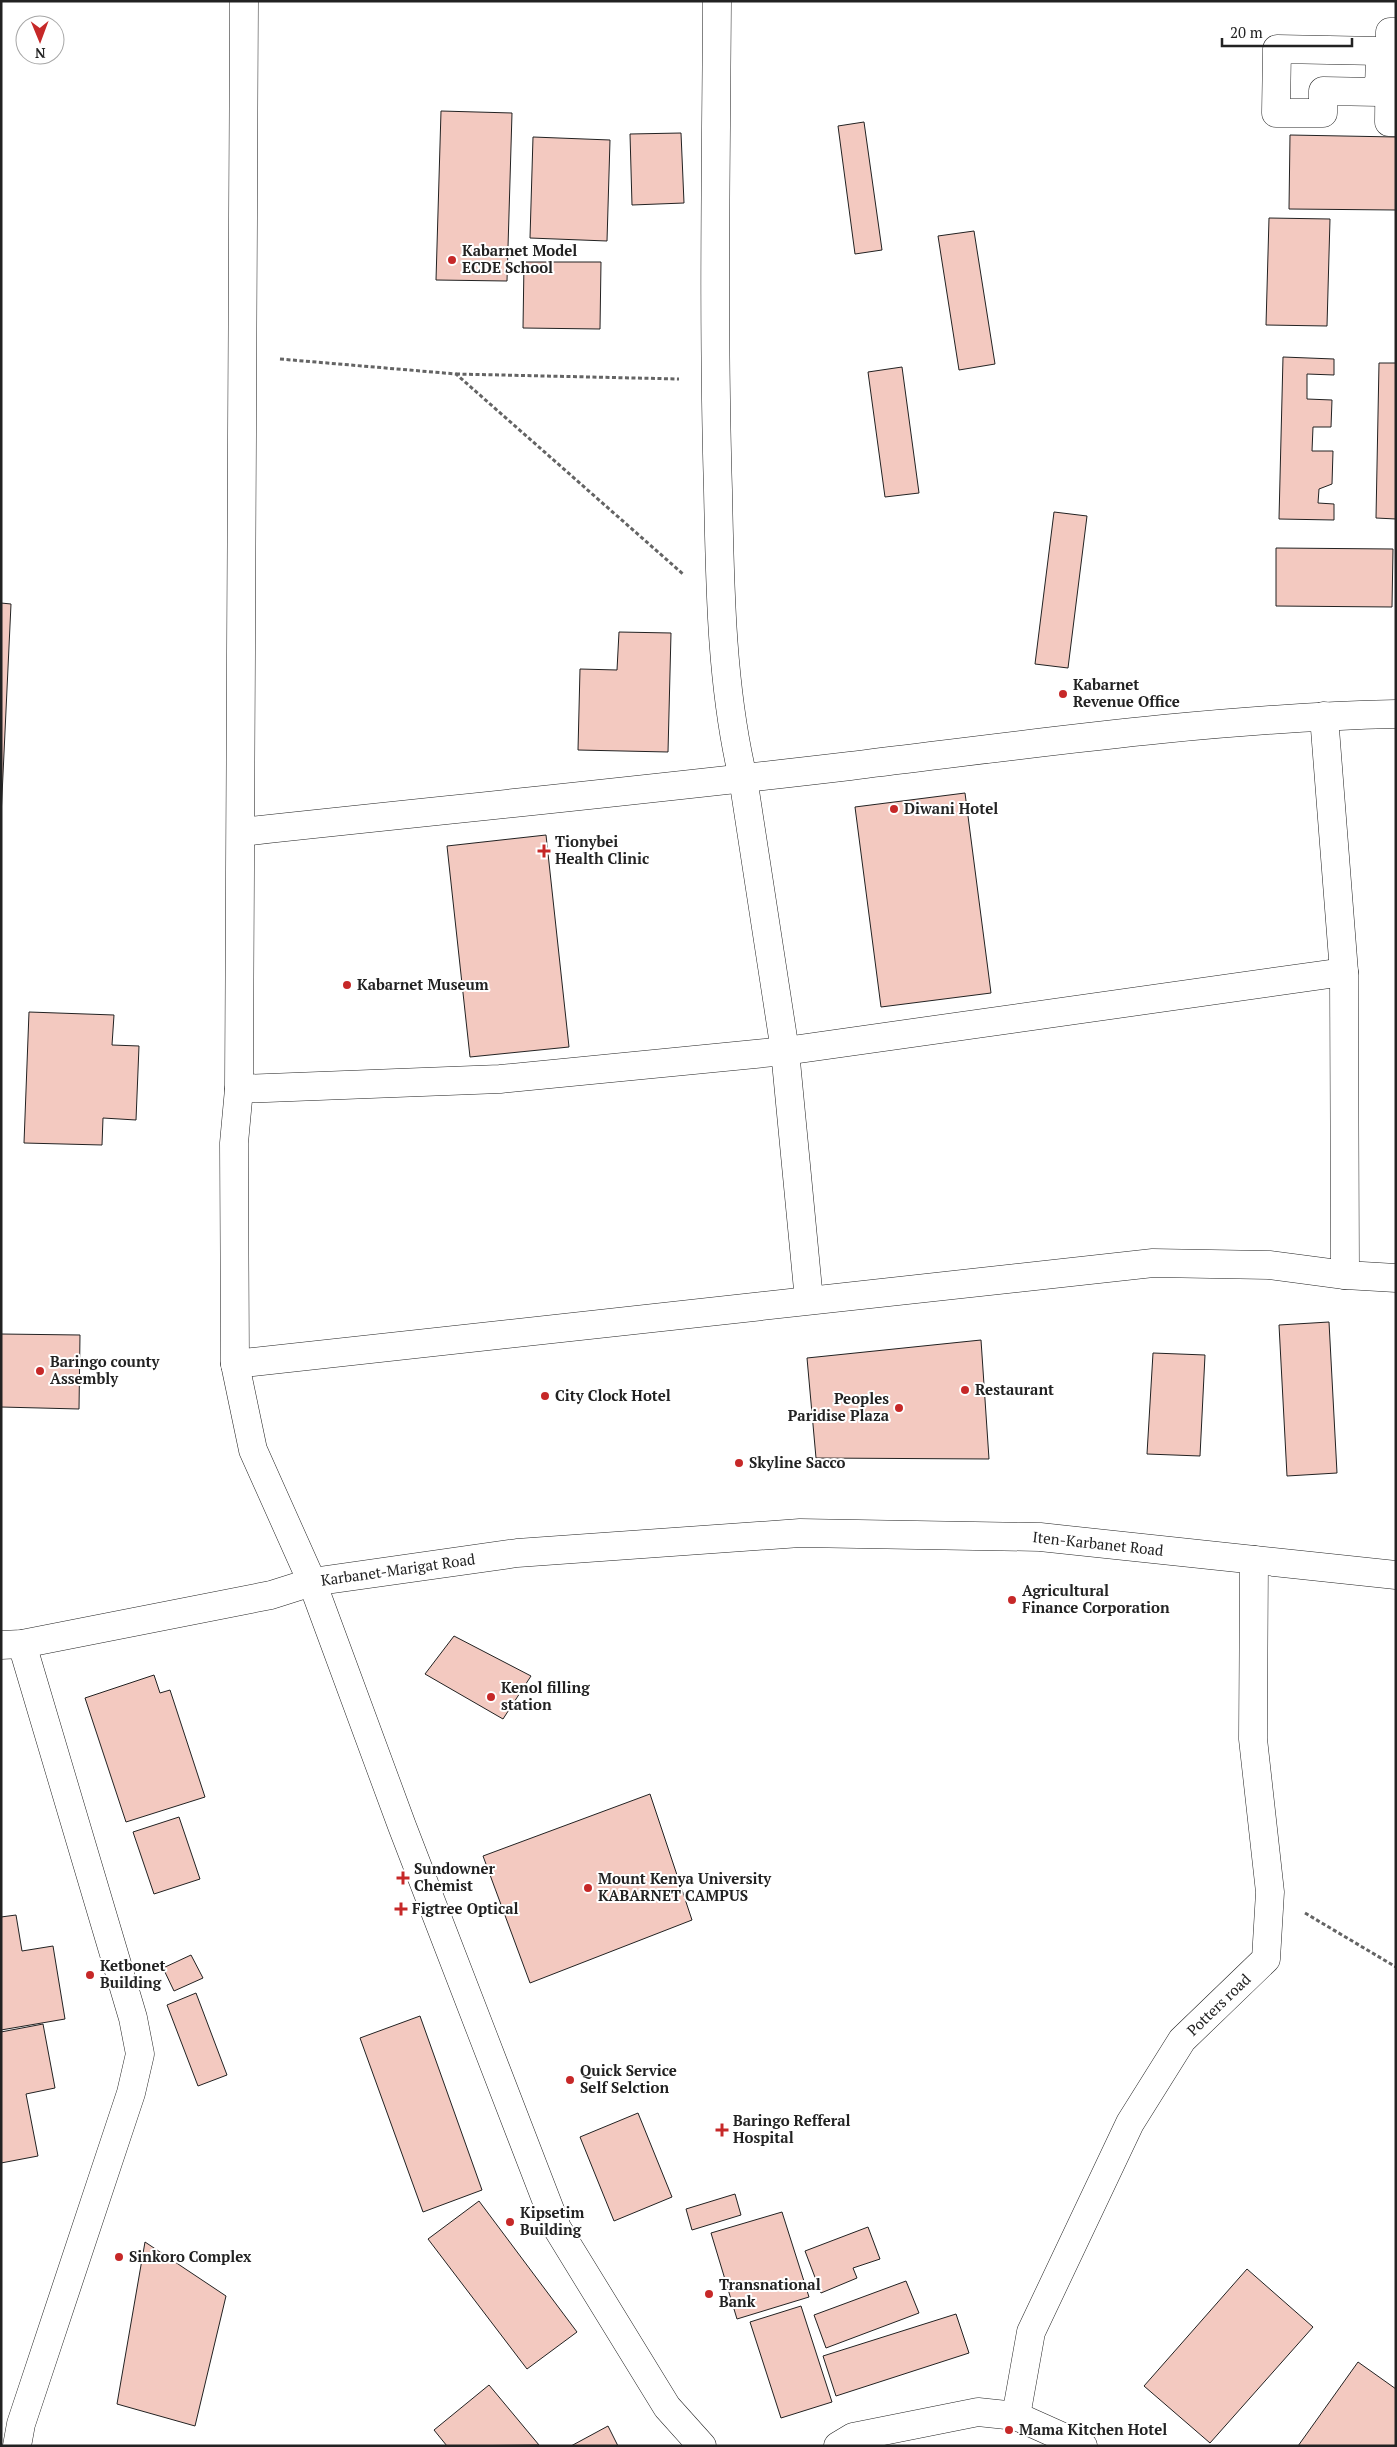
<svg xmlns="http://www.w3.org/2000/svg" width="1397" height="2447" viewBox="0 0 1397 2447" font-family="'PT Serif',serif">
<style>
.building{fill:#f3c9c0;stroke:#222}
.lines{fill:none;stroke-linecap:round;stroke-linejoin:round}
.minor-casing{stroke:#222;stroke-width:29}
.primary-casing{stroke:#222;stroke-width:29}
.path{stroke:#646464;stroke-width:3;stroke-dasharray:4 2.5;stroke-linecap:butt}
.minor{stroke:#fff;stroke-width:28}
.primary{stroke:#fff;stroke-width:28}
.poi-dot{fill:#c62828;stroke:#fff;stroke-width:2}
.labels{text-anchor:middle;stroke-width:4;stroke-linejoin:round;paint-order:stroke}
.poi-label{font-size:15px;font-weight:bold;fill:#222;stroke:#fff;text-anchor:start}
.street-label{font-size:15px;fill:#222;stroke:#fff}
</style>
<rect width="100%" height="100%" fill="#fff"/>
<g class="building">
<polygon points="441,111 512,113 507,281 436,280"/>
<polygon points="864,122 882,250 855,254 838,126"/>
<polygon points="681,133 684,203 632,205 630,134"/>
<polygon points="1290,135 1396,137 1396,210 1289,209"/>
<polygon points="533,137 610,140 607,241 530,238"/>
<polygon points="1269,218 1330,219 1327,326 1266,325"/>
<polygon points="974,231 995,364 959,370 938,236"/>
<polygon points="524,262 601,262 600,329 523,328"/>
<polygon points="1283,357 1334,359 1334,375 1307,374 1307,399 1332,400 1331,427 1313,427 1312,451 1333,451 1332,484 1319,489 1318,503 1334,504 1334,520 1279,519"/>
<polygon points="1379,363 1396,363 1396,519 1376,518"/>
<polygon points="902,367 919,493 885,497 868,372"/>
<polygon points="1054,512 1087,516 1068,668 1035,664"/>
<polygon points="1276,548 1393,549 1392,607 1276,606"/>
<polygon points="1,603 11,604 1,817"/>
<polygon points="619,632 671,633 668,752 578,750 580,669 617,670"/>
<polygon points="965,793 991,993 881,1007 855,807"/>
<polygon points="546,835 569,1047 470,1057 447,846"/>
<polygon points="29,1012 114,1015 112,1045 139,1046 136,1120 103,1118 102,1145 24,1143"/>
<polygon points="1329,1322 1337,1473 1287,1476 1279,1325"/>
<polygon points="1,1334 80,1335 79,1409 1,1407"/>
<polygon points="981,1340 989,1459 816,1458 807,1358"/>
<polygon points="1153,1353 1205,1355 1200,1456 1147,1454"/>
<polygon points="454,1636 531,1676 503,1719 425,1674"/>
<polygon points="154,1675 160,1693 170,1690 205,1797 126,1822 85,1698"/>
<polygon points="650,1794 692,1920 530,1983 483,1856"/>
<polygon points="179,1817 200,1879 154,1894 133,1832"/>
<polygon points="16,1915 22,1951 53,1946 65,2019 1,2030 1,1917"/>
<polygon points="191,1955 203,1978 174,1991 163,1968"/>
<polygon points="196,1993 227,2075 198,2086 167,2005"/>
<polygon points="420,2016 482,2190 423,2212 360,2038"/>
<polygon points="43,2024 55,2088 26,2094 38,2156 1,2163 1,2032"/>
<polygon points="638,2113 672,2197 614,2221 580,2137"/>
<polygon points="735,2194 741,2215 692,2230 686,2209"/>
<polygon points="479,2201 577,2332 527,2369 428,2239"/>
<polygon points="782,2212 809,2297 737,2319 711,2233"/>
<polygon points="868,2227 880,2259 853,2268 857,2278 821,2293 805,2251"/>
<polygon points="145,2242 226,2296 195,2426 117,2404"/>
<polygon points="1247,2269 1313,2327 1210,2443 1144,2386"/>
<polygon points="906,2281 919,2313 826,2348 814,2315"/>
<polygon points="801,2306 832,2402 781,2418 750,2322"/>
<polygon points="956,2314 969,2353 836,2396 823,2356"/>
<polygon points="1358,2362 1396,2389 1396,2446 1298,2446"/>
<polygon points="489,2385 539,2445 447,2446 434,2430"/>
<polygon points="608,2426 618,2446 571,2446"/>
</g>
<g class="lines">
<g class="minor-casing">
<g id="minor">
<polyline points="244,1 239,1089 234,1143 235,1364 253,1450 312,1582 402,1826 557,2228 667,2407 702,2446"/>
<path d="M717 1C716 164 713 327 718 490 720 586 721 685 743 778L785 1051 809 1300"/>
<polyline points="1396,32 1390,32 1389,122 1396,122"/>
<polygon points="1277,49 1380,51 1379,92 1323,91 1323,113 1276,113"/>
<path d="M241 832C444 810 647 790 850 766 1031 744 1213 718 1396 714"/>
<polyline points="239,1089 500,1079 785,1051 1344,972"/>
<polyline points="1345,1275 1396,1278"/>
<polyline points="235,1364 1153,1263 1269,1265 1345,1275 1344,972 1324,716"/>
<polyline points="1016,2416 1031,2332 1130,2123 1182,2040 1266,1959 1270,1892 1253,1739 1254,1560"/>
<polyline points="17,2446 21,2424 131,2093 140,2054 133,2018 22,1644"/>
<polyline points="838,2446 853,2437 978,2412 1016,2416 1083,2446"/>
</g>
</g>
<g class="primary-casing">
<polyline id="primary" points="1,1645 22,1644 271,1595 312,1582 517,1553 800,1533 1040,1537 1396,1575"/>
</g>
<g class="path">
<polyline points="280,359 456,374 683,574"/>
<polyline points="456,374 679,379"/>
<polyline points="1305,1913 1396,1967"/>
</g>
<use href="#minor" class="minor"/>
<use href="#primary" class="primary"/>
</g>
<g class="poi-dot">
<circle cx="452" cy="260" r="5"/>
<circle cx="1063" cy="694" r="5"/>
<circle cx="894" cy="809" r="5"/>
<path d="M541.5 843.5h5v5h5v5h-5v5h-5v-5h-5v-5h5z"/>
<circle cx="347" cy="985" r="5"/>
<circle cx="40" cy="1371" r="5"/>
<circle cx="965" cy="1390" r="5"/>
<circle cx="545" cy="1396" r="5"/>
<circle cx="899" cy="1408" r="5"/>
<circle cx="739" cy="1463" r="5"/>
<circle cx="1012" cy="1600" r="5"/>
<circle cx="491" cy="1697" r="5"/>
<path d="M400.5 1870.5h5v5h5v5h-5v5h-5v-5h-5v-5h5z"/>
<circle cx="588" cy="1888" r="5"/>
<path d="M398.5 1901.5h5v5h5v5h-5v5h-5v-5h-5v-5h5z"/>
<circle cx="90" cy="1975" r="5"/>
<circle cx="570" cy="2080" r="5"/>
<path d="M719.5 2122.5h5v5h5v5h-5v5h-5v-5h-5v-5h5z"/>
<circle cx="510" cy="2222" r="5"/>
<circle cx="119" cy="2257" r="5"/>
<circle cx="709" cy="2294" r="5"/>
<circle cx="1009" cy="2430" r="5"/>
</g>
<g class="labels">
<g class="poi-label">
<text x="462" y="256">Kabarnet Model<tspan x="462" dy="17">ECDE School</tspan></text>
<text x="1073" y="690">Kabarnet<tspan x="1073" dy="17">Revenue Office</tspan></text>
<text x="904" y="814">Diwani Hotel</text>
<text x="555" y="847">Tionybei<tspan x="555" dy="17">Health Clinic</tspan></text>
<text x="357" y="990">Kabarnet Museum</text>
<text x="50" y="1367">Baringo county<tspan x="50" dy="17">Assembly</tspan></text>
<text x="975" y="1395">Restaurant</text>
<text x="555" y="1401">City Clock Hotel</text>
<text x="889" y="1404" text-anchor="end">Peoples<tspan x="889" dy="17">Paridise Plaza</tspan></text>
<text x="749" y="1468">Skyline Sacco</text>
<text x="1022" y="1596">Agricultural<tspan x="1022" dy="17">Finance Corporation</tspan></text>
<text x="501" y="1693">Kenol filling<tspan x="501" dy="17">station</tspan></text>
<text x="414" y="1874">Sundowner<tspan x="414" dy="17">Chemist</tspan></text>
<text x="598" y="1884">Mount Kenya University<tspan x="598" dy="17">KABARNET CAMPUS</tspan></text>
<text x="412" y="1914">Figtree Optical</text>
<text x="100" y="1971">Ketbonet<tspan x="100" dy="17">Building</tspan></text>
<text x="580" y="2076">Quick Service<tspan x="580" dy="17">Self Selction</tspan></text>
<text x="733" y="2126">Baringo Refferal<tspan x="733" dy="17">Hospital</tspan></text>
<text x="520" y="2218">Kipsetim<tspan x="520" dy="17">Building</tspan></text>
<text x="129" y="2262">Sinkoro Complex</text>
<text x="719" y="2290">Transnational<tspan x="719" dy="17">Bank</tspan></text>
<text x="1019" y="2435">Mama Kitchen Hotel</text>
</g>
<g class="street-label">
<text transform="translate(1098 1544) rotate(6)" y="5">Iten-Karbanet Road</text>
<text transform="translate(398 1570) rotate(-8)" y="5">Karbanet-Marigat Road</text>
<text transform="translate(1219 2005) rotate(-44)" y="5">Potters road</text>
</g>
</g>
<rect width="1397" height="2447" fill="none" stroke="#222222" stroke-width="5"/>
<g transform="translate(40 40) rotate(179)"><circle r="24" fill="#ffffff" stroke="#a7a7a7"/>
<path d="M0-4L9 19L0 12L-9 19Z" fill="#c62828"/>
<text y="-8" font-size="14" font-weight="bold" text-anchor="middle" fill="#222222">N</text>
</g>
<path d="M1222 38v8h130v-8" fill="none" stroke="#222222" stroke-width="2.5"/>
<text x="1230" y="38" font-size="15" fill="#222222" stroke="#ffffff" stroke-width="4" paint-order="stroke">20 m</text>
</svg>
